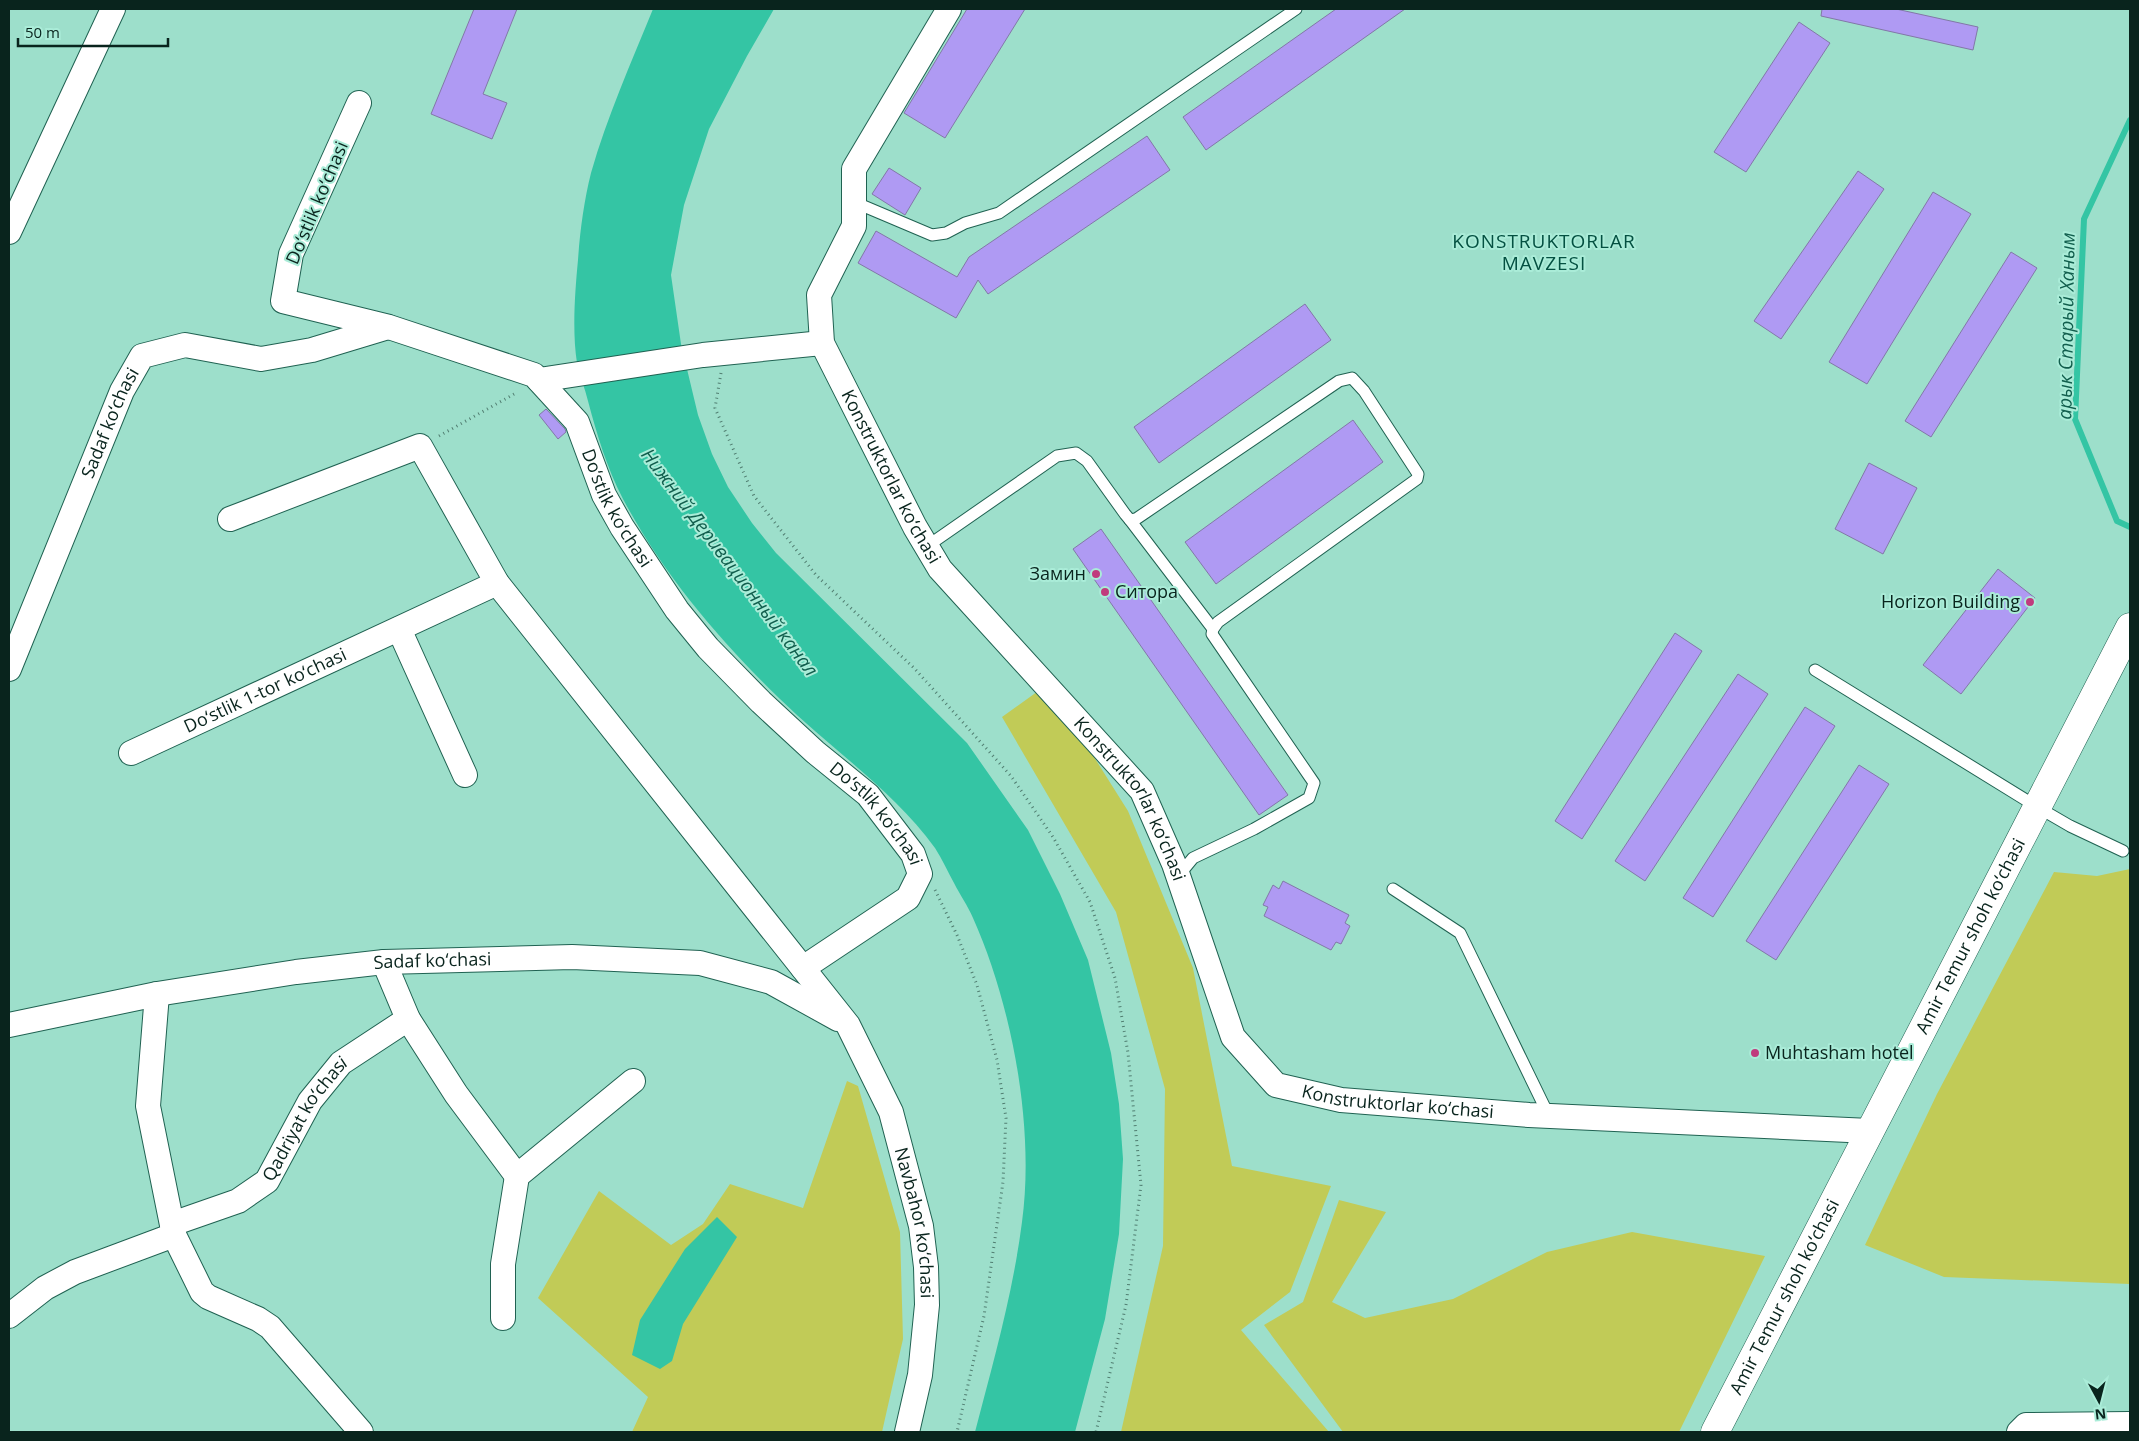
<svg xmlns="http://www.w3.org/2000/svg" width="2139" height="1441" viewBox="0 0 2139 1441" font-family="'Open Sans',sans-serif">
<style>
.green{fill:#c1cb57}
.water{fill:#34c5a4}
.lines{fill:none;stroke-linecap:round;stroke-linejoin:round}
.stream{stroke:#34c5a4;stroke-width:6}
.building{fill:#af9af3;stroke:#8278a7}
.lane-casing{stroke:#206252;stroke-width:13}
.street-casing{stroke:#206252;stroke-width:26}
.secondary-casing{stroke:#206252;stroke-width:29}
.path{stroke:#517e71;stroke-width:3;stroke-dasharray:1 4;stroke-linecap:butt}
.lane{stroke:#fff;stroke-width:11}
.street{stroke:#fff;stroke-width:24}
.secondary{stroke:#fff;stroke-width:28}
.poi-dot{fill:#c03b7d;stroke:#aaecd8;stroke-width:2}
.labels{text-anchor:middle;stroke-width:4;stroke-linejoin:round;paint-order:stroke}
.street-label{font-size:18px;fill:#09241d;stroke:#aaecd8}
.poi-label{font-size:18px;fill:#09241d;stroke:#aaecd8;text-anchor:end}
.neighbourhood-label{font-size:19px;letter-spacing:1px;fill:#045041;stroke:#aaecd8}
.water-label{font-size:19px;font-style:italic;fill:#115e4d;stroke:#aaecd8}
</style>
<rect width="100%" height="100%" fill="#9ddfcb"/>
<g class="green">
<polygon points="1048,684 1128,811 1193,968 1232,1166 1331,1186 1290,1292 1241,1330 1329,1432 1121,1432 1163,1246 1165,1089 1116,912 1002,717"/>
<polygon points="2130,869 2130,1284 1944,1277 1865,1245 1937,1094 2054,872 2097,876"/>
<polygon points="847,1081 858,1086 900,1232 903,1339 882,1432 632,1432 648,1397 538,1298 599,1191 671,1245 703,1224 730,1184 803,1208"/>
<polygon points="1339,1200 1386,1212 1332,1302 1365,1318 1453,1299 1547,1252 1632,1232 1765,1256 1679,1432 1343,1432 1264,1325 1303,1302"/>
</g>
<g class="water">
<path d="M653 9H774L747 56 709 129 684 205 671 275 681 344 698 415 712 454 728 487 752 523 776 553 967 743 1028 830 1060 894 1088 960 1111 1053 1119 1104 1123 1159 1119 1234 1105 1319 1075 1432H975C993 1363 1013 1293 1022 1222 1035 1128 1012 1005 973 918 968 906 960 895 954 883 948 872 942 859 935 848 893 790 831 749 780 699 719 640 663 574 623 499 607 468 597 435 588 401 585 389 580 376 577 363 572 332 575 291 578 260 580 231 584 201 591 173 607 117 631 63 653 9Z"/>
<polygon points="717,1217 737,1237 683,1324 672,1361 660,1369 632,1355 640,1320 685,1249"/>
</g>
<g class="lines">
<polyline class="stream" points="2130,120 2084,219 2075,419 2117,521 2130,527"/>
</g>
<g class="building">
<polygon points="474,9 517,9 483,94 507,103 492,139 431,114"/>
<polygon points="967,9 1025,9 945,138 904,113"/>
<polygon points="1336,9 1405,9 1206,150 1183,117"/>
<polygon points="1822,9 1896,9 1978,27 1973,50 1821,16"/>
<polygon points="1799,22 1830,43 1746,172 1714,152"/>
<polygon points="1147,136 1170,170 988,294 978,280 956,318 858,263 876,231 957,277 969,257"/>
<polygon points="889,168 921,188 905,215 872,194"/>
<polygon points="1858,171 1884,189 1781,339 1754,321"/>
<polygon points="1933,192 1971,214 1867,384 1829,362"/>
<polygon points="2011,252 2037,268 1931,437 1905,421"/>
<polygon points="1305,304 1331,340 1159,463 1134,427"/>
<polygon points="546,409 565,429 566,432 558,439 539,415"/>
<polygon points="1353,420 1383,462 1216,584 1185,542"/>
<polygon points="1869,463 1917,488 1883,554 1835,529"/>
<polygon points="1101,529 1288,795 1259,815 1073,549"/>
<polygon points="1998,569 2035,598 1961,694 1923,665"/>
<polygon points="1675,633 1702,651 1582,839 1555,821"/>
<polygon points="1738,674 1768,694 1645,881 1615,861"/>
<polygon points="1805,707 1835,726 1713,917 1683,898"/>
<polygon points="1859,765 1889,784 1776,960 1746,941"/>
<polygon points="1283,881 1349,915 1345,923 1350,926 1341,944 1336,942 1331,950 1264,916 1268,907 1263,905 1273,885 1279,889"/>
</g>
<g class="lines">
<g class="lane-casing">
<g id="lane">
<polyline points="854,202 932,235 946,233 965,223 999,213 1296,9"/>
<polyline points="1130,520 1213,629"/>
<polyline points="926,547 1057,456 1076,453 1087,461 1125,514 1130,520 1136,519 1339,381 1352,378 1364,391 1418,474 1417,479 1218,622 1213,629 1212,634 1314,783 1309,798 1254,829 1193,858 1179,875"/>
<polyline points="1815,670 2039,808 2070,826 2123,851"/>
<polyline points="1393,889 1460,933 1549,1116"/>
</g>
</g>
<g class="street-casing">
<g id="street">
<path id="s1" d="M949 9 854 169V226L819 295 822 343 915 527 940 569 1142 791 1174 864 1233 1037 1276 1085 1341 1100 1529 1115 1870 1131"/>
<path id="s2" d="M359 103 291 254 283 301 389 327 534 375 577 422 604 495 622 527 677 610 708 648 761 702 815 752 868 795 913 854 920 874 908 898 803 968"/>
<polyline points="9,232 113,9"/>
<polyline points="539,380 703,355 822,343"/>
<path id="s3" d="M230 519 420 446 497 583 848 1025 891 1112 921 1226 926 1267 927 1305 920 1375 907 1432"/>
<polyline points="399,629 465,775"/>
<path id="s4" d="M9 669 122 391 142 356 185 345 261 359 312 350 388 327"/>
<path id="s5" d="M131 753 497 583"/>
<polyline points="384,962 408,1019 456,1094 517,1176"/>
<polyline points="157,994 148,1106 174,1235 202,1292 208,1297 258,1319 270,1327 361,1432"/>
<path id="s6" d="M9 1025 157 994 296 972 384 962 572 957 700 963 771 982 838 1019"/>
<path id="s7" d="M172 1224 238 1201 267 1181 310 1101 341 1063 408 1019"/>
<polyline points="9,1316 45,1288 75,1272 174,1235"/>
<polyline points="503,1318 503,1264 517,1176 633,1081"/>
<polyline points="2019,1432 2026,1425 2130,1424"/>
</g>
</g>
<g class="secondary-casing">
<g id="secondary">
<path id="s8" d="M1715 1432 2130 627"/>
</g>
</g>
<g class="path">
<polyline points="721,373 715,408 754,496 816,575 915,669 1011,776 1053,837 1090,902 1115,978 1128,1053 1141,1185 1126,1305 1096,1432"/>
<polyline points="439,436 516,393"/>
<polyline points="935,890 957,935 977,985 997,1060 1006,1118 1003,1182 984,1316 957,1432"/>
</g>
<use href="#lane" class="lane"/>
<use href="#street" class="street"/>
<use href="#secondary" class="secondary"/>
</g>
<g class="poi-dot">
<circle cx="1096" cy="574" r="5"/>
<circle cx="1105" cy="592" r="5"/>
<circle cx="2030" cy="602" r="5"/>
<circle cx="1755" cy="1053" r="5"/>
</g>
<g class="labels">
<g class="street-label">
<text transform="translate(317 203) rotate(-67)" y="6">Do‘stlik ko‘chasi</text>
<text dy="6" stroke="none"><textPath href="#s4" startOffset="266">Sadaf ko‘chasi</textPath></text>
<text dy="6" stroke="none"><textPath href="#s1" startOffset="519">Konstruktorlar ko‘chasi</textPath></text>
<text dy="6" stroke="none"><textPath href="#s2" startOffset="634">Do‘stlik ko‘chasi</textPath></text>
<text dy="6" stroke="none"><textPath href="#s5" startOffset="148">Do‘stlik 1-tor ko‘chasi</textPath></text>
<text dy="6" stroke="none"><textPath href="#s1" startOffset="924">Konstruktorlar ko‘chasi</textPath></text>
<text dy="6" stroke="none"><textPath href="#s2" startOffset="1039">Do‘stlik ko‘chasi</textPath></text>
<text dy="6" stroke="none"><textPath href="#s8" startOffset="558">Amir Temur shoh ko‘chasi</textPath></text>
<text dy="6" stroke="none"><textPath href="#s6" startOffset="429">Sadaf ko‘chasi</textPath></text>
<text dy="6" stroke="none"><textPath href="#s1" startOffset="1374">Konstruktorlar ko‘chasi</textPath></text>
<text dy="6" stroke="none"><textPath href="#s7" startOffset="178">Qadriyat ko‘chasi</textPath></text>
<text dy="6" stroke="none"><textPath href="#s3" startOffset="1136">Navbahor ko‘chasi</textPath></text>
<text dy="6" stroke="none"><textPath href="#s8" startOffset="152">Amir Temur shoh ko‘chasi</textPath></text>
</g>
<g class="poi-label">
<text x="1086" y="580">Замин</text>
<text x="1115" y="598" text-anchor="start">Ситора</text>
<text x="2020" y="608">Horizon Building</text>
<text x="1765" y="1059" text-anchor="start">Muhtasham hotel</text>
</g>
<g class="neighbourhood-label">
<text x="1544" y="248">KONSTRUKTORLAR<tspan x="1544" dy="22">MAVZESI</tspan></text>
</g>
<g class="water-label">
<text transform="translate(2066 326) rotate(-89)" y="7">арык Старый Ханым</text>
<text transform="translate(730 562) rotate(53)" y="7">Нижний Деривационный канал</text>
</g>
</g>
<rect width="2139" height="1441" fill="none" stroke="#09241d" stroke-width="20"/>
<g transform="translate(2099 1401) rotate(173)" stroke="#aaecd8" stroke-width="4" paint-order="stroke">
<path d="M0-4L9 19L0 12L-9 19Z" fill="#09241d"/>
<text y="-8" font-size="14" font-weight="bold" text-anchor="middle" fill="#09241d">N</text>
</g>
<path d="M18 38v8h150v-8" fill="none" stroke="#09241d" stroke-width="2.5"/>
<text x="25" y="38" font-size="15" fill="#09241d" stroke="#aaecd8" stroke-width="4" paint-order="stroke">50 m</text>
</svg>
